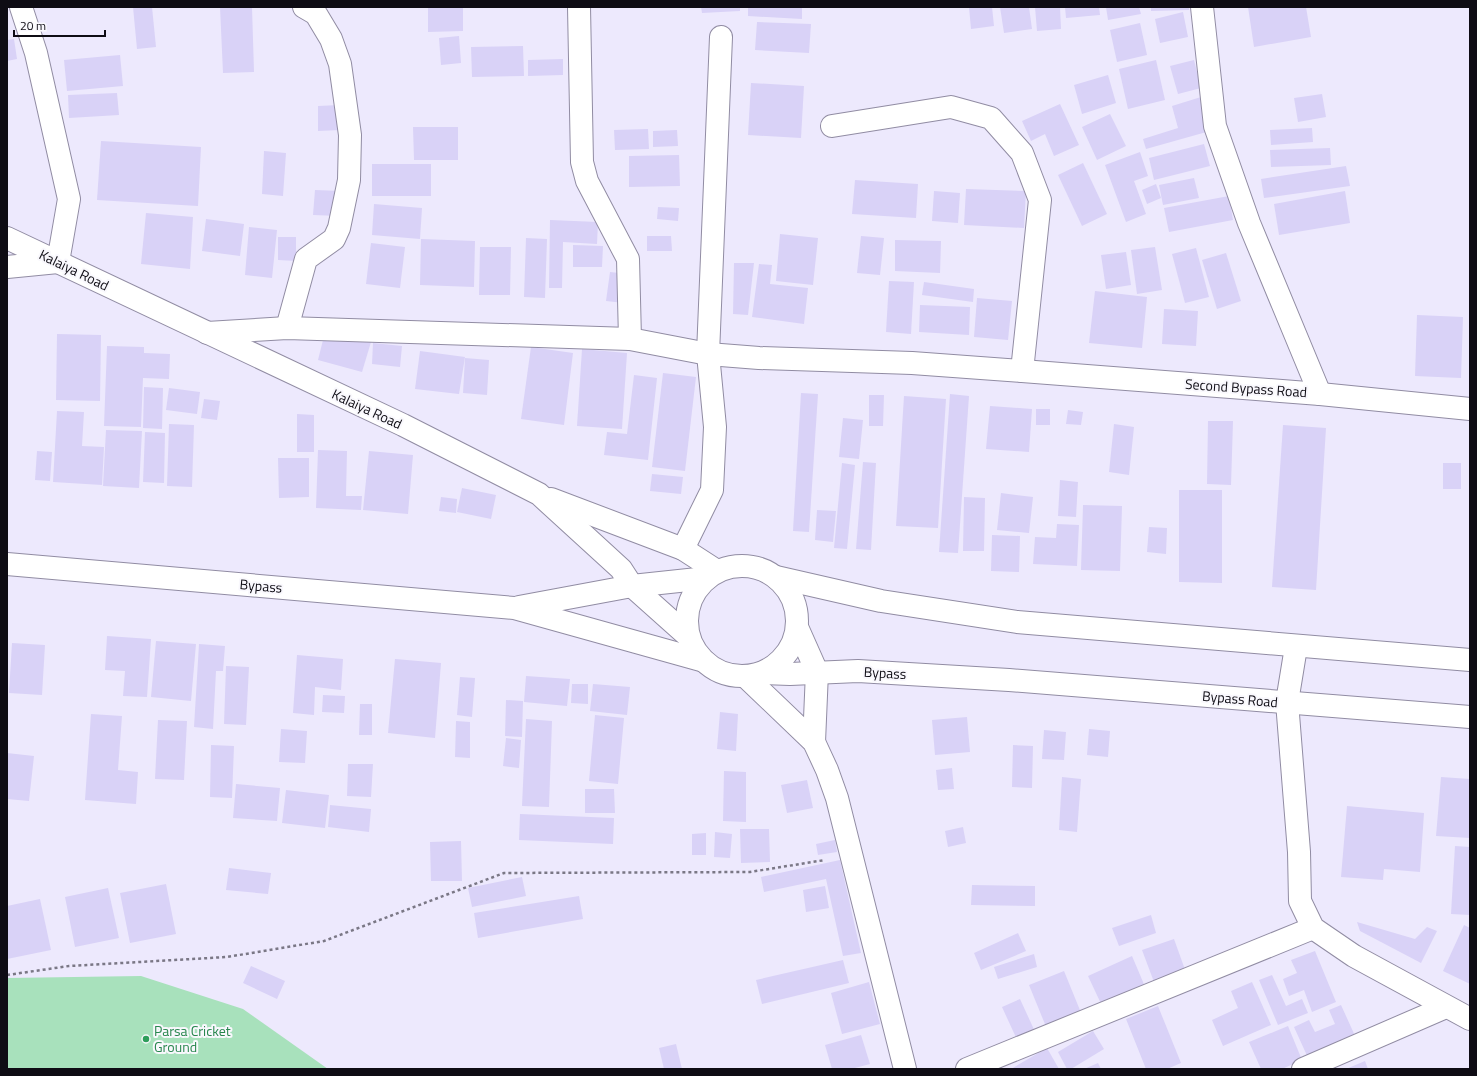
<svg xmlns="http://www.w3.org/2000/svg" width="1477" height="1076" viewBox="0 0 1477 1076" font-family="'Titillium Web',sans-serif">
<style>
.green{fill:#a8e1bc}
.building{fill:#d9d2f7}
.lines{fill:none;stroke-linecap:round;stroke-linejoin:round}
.street-casing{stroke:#918ca3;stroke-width:24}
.secondary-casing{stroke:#918ca3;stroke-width:24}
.primary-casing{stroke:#918ca3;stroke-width:24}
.path{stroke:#7a7785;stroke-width:2.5;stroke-dasharray:3 3;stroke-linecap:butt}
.street{stroke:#fff;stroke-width:22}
.secondary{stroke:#fff;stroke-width:22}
.primary{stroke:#fff;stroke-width:22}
.leisure-dot{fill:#2e9e5b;stroke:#f9f8fd;stroke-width:1.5}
.labels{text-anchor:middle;stroke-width:4;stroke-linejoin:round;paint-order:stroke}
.street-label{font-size:14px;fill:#0e0c14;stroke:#f9f8fd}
.leisure-label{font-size:14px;fill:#27864d;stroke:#f9f8fd;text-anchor:start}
</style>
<rect width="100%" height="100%" fill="#ede9fd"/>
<polygon class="green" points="141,976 243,1009 328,1069 7,1069 7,978"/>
<g class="building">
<polygon points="133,7 152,7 156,47 137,49"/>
<polygon points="220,7 252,7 254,72 223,73"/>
<polygon points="428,7 463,7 463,31 428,32"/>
<polygon points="701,7 740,7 740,11 702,13"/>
<polygon points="748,7 802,7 802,19 748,16"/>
<polygon points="969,7 992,7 994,26 971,29"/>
<polygon points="1000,7 1029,7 1032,29 1004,33"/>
<polygon points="1035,7 1060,7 1061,29 1037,31"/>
<polygon points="1065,7 1099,7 1100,15 1066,18"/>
<polygon points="1106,7 1139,7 1141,14 1108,20"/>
<polygon points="1151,7 1189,7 1189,10 1151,11"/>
<polygon points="1248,7 1306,7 1311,37 1254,47"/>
<polygon points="1183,12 1188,37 1160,43 1155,19"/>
<polygon points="757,22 811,24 809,53 755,50"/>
<polygon points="1140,23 1147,55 1117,62 1110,30"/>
<polygon points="459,36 461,63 441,65 439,38"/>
<polygon points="14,39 17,59 7,61 7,40"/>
<polygon points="523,46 524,76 472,77 471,47"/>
<polygon points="120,55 123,86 67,91 64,60"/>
<polygon points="563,59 563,75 528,76 528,60"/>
<polygon points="1156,60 1165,100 1128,109 1119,69"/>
<polygon points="1194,60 1201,88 1178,94 1170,66"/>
<polygon points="1108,75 1116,103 1082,114 1074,85"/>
<polygon points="751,83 804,86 801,138 748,135"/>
<polygon points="117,93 119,115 69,118 68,95"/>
<polygon points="1322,94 1326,117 1298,122 1294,98"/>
<polygon points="1201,97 1210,131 1146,149 1143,139 1178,128 1172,106"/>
<polygon points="1060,104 1079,145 1054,156 1045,134 1031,141 1022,121"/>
<polygon points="339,105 340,130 318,131 318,106"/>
<polygon points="1110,114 1126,146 1097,160 1082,127"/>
<polygon points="413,127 458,127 458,160 414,160"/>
<polygon points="1312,128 1313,142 1271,145 1270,130"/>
<polygon points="648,129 649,149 615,150 614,130"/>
<polygon points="677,130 678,146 653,147 653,131"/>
<polygon points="101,141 201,147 198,206 97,200"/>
<polygon points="1204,144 1210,166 1154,180 1149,158"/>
<polygon points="1330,148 1331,165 1271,167 1270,150"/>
<polygon points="264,151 286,153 283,196 262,194"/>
<polygon points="1140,152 1148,176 1134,181 1146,214 1126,222 1105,165"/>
<polygon points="679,155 680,186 629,187 629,156"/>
<polygon points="1083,163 1107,214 1082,226 1058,175"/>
<rect x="372" y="164" width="59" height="32"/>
<polygon points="1346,166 1350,186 1264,198 1261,179"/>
<polygon points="1194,178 1199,198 1163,205 1159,185"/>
<polygon points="855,180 918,184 916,218 852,214"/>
<polygon points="1156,184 1161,198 1147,204 1142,190"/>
<polygon points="966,189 1026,191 1024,228 964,225"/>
<polygon points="315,190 341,191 339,216 313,215"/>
<polygon points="934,191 960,193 958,223 932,221"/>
<polygon points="1345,191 1350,223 1279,235 1274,204"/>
<polygon points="1229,196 1233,220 1169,232 1164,208"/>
<polygon points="374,204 422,208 420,239 372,235"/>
<polygon points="658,207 679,208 678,221 657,219"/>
<polygon points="146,213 193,217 190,269 141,264"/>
<polygon points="206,219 244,224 240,256 202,251"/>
<polygon points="550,220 598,222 597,244 563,242 562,288 549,288"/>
<polygon points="249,227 277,230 272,278 245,275"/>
<polygon points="780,234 818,238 813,285 776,281"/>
<polygon points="647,236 671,236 672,251 647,251"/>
<polygon points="861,236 884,238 880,275 857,273"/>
<polygon points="278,237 296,237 296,261 278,260"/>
<polygon points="526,238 547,239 545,298 524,297"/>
<polygon points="421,239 475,241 474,287 420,285"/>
<polygon points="895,240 941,241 940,273 895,271"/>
<polygon points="371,243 405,247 400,288 366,284"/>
<polygon points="573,245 603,246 602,267 573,267"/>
<polygon points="480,247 511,247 510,295 479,295"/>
<polygon points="1155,247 1162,290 1137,294 1131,250"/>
<polygon points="1196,248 1209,297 1185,303 1172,254"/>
<polygon points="1126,252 1131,285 1106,289 1101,255"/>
<polygon points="1226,253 1241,301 1217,309 1202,260"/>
<polygon points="734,263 754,263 748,315 733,314"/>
<polygon points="759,264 772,265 770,284 808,288 804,324 752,317"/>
<polygon points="610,272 628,274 624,303 606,301"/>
<polygon points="889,281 914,282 911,334 886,332"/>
<polygon points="924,282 974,289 973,302 922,295"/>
<polygon points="1095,291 1147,297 1142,348 1089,343"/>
<polygon points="977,298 1012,301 1008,340 974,337"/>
<polygon points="920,305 970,307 969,335 919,332"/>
<polygon points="1164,309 1198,311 1196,346 1162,344"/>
<polygon points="1417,315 1463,317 1461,378 1415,376"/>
<polygon points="57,334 101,335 100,401 56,400"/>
<polygon points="323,340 371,342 362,372 318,360"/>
<polygon points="373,343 402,346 400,367 372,364"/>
<polygon points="107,346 144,347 144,353 170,354 169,379 143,378 141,427 104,426"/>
<polygon points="531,347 573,353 564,425 521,419"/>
<polygon points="582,349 627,353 622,429 577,426"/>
<polygon points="420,351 465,357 459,394 415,389"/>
<polygon points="465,358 489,360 487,395 463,393"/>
<polygon points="663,373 696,377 685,471 652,467"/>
<polygon points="634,375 657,378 648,460 604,455 607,432 627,434"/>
<polygon points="144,387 163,388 162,429 143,428"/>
<polygon points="169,388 200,392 197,414 166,410"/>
<polygon points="801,393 818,394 809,532 793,531"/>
<polygon points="950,394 969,396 958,553 939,552"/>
<polygon points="869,395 884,395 883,426 869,426"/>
<polygon points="904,396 946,399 938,528 896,526"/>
<polygon points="204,399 220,401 217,420 201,418"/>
<polygon points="990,406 1032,409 1029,452 986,449"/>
<rect x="1036" y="409" width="14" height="16"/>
<polygon points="1068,410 1083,412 1081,425 1066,424"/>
<polygon points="57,411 84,412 82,446 104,447 102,485 53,482"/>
<polygon points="297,414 314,415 314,452 297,452"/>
<polygon points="843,418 863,420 859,459 839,457"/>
<polygon points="1208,421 1233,421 1231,485 1207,484"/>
<polygon points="169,424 194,425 192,487 167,486"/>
<polygon points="1114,424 1134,427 1129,475 1109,472"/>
<polygon points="1283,425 1326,428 1316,590 1272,587"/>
<polygon points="106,430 142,431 139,488 103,486"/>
<polygon points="145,432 165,433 164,483 143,482"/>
<polygon points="318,450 347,451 346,496 362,496 361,510 316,508"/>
<polygon points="37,451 52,452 50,481 35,480"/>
<polygon points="369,451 413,455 408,514 363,510"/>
<polygon points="278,458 309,458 309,497 279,498"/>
<polygon points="863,462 876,463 871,550 856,549"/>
<polygon points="842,463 855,465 847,549 834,548"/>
<rect x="1443" y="463" width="18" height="26"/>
<polygon points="652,474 683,477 681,494 650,491"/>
<polygon points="1060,480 1078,482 1076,517 1058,516"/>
<polygon points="462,488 496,495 491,519 457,512"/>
<polygon points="1179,490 1222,490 1222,583 1179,582"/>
<polygon points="1001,493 1033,497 1029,533 997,530"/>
<polygon points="441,497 457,499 456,513 439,511"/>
<polygon points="964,497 985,498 984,551 963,551"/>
<polygon points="1083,505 1122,506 1120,571 1081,570"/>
<polygon points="817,510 836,511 833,542 815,540"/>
<polygon points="1057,524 1079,525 1077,566 1033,564 1035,537 1056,538"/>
<polygon points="1149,527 1167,528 1166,554 1147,552"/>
<polygon points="992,535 1020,536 1019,572 991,571"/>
<polygon points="107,636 151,639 147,697 123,696 125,671 105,670"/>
<polygon points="156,641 196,644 191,701 151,697"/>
<polygon points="12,643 45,645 42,695 9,693"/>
<polygon points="199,644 225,646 223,671 216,671 213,729 194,727"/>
<polygon points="297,655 343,659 341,690 315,687 314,715 293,713"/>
<polygon points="395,659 441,663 435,738 388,733"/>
<polygon points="226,666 249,667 246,725 224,724"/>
<polygon points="526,676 570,679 567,706 524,702"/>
<polygon points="460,677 475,678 472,717 457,715"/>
<polygon points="572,684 588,684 588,704 571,703"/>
<polygon points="593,684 630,687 627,715 590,711"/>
<polygon points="323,695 345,696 344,713 322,712"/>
<polygon points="506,700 523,701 522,737 505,736"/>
<polygon points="360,704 372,704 372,735 359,735"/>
<polygon points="720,712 738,714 736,751 717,749"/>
<polygon points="91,714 122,716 118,770 138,772 136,804 85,800"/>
<polygon points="595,715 624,718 618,784 589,781"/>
<polygon points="967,717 970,752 935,755 932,720"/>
<polygon points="526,719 552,721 549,807 522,806"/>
<polygon points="158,720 187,721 184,780 155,779"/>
<polygon points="456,721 470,722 470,758 455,757"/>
<polygon points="281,729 307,731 305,763 279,762"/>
<polygon points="1089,729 1110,731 1108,757 1087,755"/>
<polygon points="1044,730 1066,732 1064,760 1042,759"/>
<polygon points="506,738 521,740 519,768 503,766"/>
<polygon points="211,745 234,746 232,798 210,797"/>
<polygon points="1013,745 1033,746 1032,788 1012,787"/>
<polygon points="7,753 34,756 29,801 7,799"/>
<polygon points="348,764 373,764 371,797 347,796"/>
<polygon points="952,768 954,789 938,790 936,770"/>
<polygon points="724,771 746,772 746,822 723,821"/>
<polygon points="1062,777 1081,779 1077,832 1059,830"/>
<polygon points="1441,777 1470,779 1470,838 1436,836"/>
<polygon points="807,780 813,808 787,813 781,785"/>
<polygon points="236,784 280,788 277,821 233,818"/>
<polygon points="585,789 614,789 615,813 585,813"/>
<polygon points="286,790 329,795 325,828 282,823"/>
<polygon points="330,805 371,809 369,832 328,827"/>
<polygon points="1347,806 1424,813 1420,872 1384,869 1383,880 1341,877"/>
<polygon points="520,814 614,818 613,844 519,840"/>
<polygon points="963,827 966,843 948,847 945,831"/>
<polygon points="740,829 769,829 770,862 741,863"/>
<polygon points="715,832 732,834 730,858 714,857"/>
<polygon points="706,833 706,855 692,855 692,834"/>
<polygon points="835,840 837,852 818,855 816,844"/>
<polygon points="461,841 462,881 431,881 430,842"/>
<polygon points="1455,846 1470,847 1470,915 1451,914"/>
<polygon points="840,860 861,953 843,956 826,879 764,892 761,877"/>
<polygon points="229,868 271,873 268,894 226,890"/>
<polygon points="522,877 526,896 472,907 468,888"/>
<polygon points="166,884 176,934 130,943 120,893"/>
<polygon points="972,885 1035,886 1035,906 971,905"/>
<polygon points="825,886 829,908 806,912 803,890"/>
<polygon points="108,888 119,938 75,947 65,897"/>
<polygon points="579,896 583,919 478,938 474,913"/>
<polygon points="40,899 51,950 7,959 7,906"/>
<polygon points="1151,915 1156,933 1119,946 1112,928"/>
<polygon points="1357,922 1415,939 1427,927 1437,931 1421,963 1360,931"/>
<polygon points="1464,925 1470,928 1470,984 1443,971"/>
<polygon points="1018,933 1026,951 981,970 974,953"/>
<polygon points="1174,939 1188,978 1157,990 1142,950"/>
<polygon points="1315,951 1336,1002 1312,1012 1304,990 1289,996 1283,979 1297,973 1291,960"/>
<polygon points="1034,954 1037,967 998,979 994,967"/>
<polygon points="1132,956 1146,989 1103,1008 1088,976"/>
<polygon points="843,960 849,983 762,1004 756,980"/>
<polygon points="251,966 285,981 277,999 243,983"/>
<polygon points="1064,971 1084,1020 1049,1034 1029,985"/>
<polygon points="1272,975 1286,1006 1302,999 1308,1013 1278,1025 1259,980"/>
<polygon points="869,982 880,1024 842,1034 831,993"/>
<polygon points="1252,982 1271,1025 1223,1046 1212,1020 1238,1008 1231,991"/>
<polygon points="1020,999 1037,1036 1019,1044 1002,1007"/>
<polygon points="1341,1005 1356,1038 1309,1060 1294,1027 1309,1020 1315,1032 1335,1024 1329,1010"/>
<polygon points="1158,1006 1181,1063 1167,1069 1146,1069 1126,1019"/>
<polygon points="1288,1026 1302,1060 1282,1069 1261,1069 1249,1042"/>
<polygon points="1093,1031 1104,1049 1071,1069 1067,1069 1058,1052"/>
<polygon points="861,1035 870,1064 851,1069 832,1069 825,1045"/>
<polygon points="676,1044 682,1069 664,1069 659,1048"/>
<polygon points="1047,1048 1059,1069 1011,1069"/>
<polygon points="1365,1061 1368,1069 1346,1069"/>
<polygon points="1098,1063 1101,1069 1084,1069"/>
</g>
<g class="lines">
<g class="street-casing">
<g id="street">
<polyline points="579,7 582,162 587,181 628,259 630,339 708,354 759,358 912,363 1022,371 1320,394 1470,409"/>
<polyline points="1202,7 1215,126 1249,223 1320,394"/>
<polyline points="832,126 951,107 991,118 1022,153 1040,200 1022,371"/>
<polyline points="7,267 58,262 69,199 36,53 21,7"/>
<polyline points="287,328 306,259 334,239 339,228 349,180 350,135 340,64 331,39 316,14 304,7"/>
<polyline points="207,333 287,328 630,339"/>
<polyline points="683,549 712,490 715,427 708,354 721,37"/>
<polyline points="1296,647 1287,702 1299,852 1300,901 1313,928 1354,956 1470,1019"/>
<polyline points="967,1069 1313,928"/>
<polyline points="1303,1069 1446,1007"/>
</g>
</g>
<g class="secondary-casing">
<g id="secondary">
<polyline points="7,238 403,425 539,494 621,569 632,586 688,636"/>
<polyline points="551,499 683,549 717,571"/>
<polyline points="797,627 817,672 814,742"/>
<polyline points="745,676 814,742 827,770 837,798 905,1069"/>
</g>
</g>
<g class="primary-casing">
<g id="primary">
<polyline points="7,564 514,608 704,661"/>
<circle cx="742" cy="621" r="55"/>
<polyline points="776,577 881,601 1017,622 1470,660"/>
<polyline points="519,607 632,586 707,578"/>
<polyline points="762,673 790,674 858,671 1009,680 1470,717"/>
</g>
</g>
<polyline class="path" points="7,975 69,966 227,957 324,941 504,873 750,872 825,860"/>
<use href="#street" class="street"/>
<use href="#secondary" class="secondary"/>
<use href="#primary" class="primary"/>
</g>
<circle class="leisure-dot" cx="146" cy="1039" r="4"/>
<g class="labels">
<g class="street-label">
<text transform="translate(74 270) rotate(26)" y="5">Kalaiya Road</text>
<text transform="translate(1246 388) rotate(4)" y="5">Second Bypass Road</text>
<text transform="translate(367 409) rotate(25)" y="5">Kalaiya Road</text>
<text transform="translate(261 586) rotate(5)" y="5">Bypass</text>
<text transform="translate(885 673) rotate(3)" y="5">Bypass</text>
<text transform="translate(1240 699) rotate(5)" y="5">Bypass Road</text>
</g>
<g class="leisure-label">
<text x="154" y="1036">Parsa Cricket<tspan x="154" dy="16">Ground</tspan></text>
</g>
</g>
<rect width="1477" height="1076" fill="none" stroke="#0e0c14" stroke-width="16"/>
<path d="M14 30v6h91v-6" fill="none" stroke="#0e0c14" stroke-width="2"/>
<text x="20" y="30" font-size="12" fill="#0e0c14" stroke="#f9f8fd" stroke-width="3" paint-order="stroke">20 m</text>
</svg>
